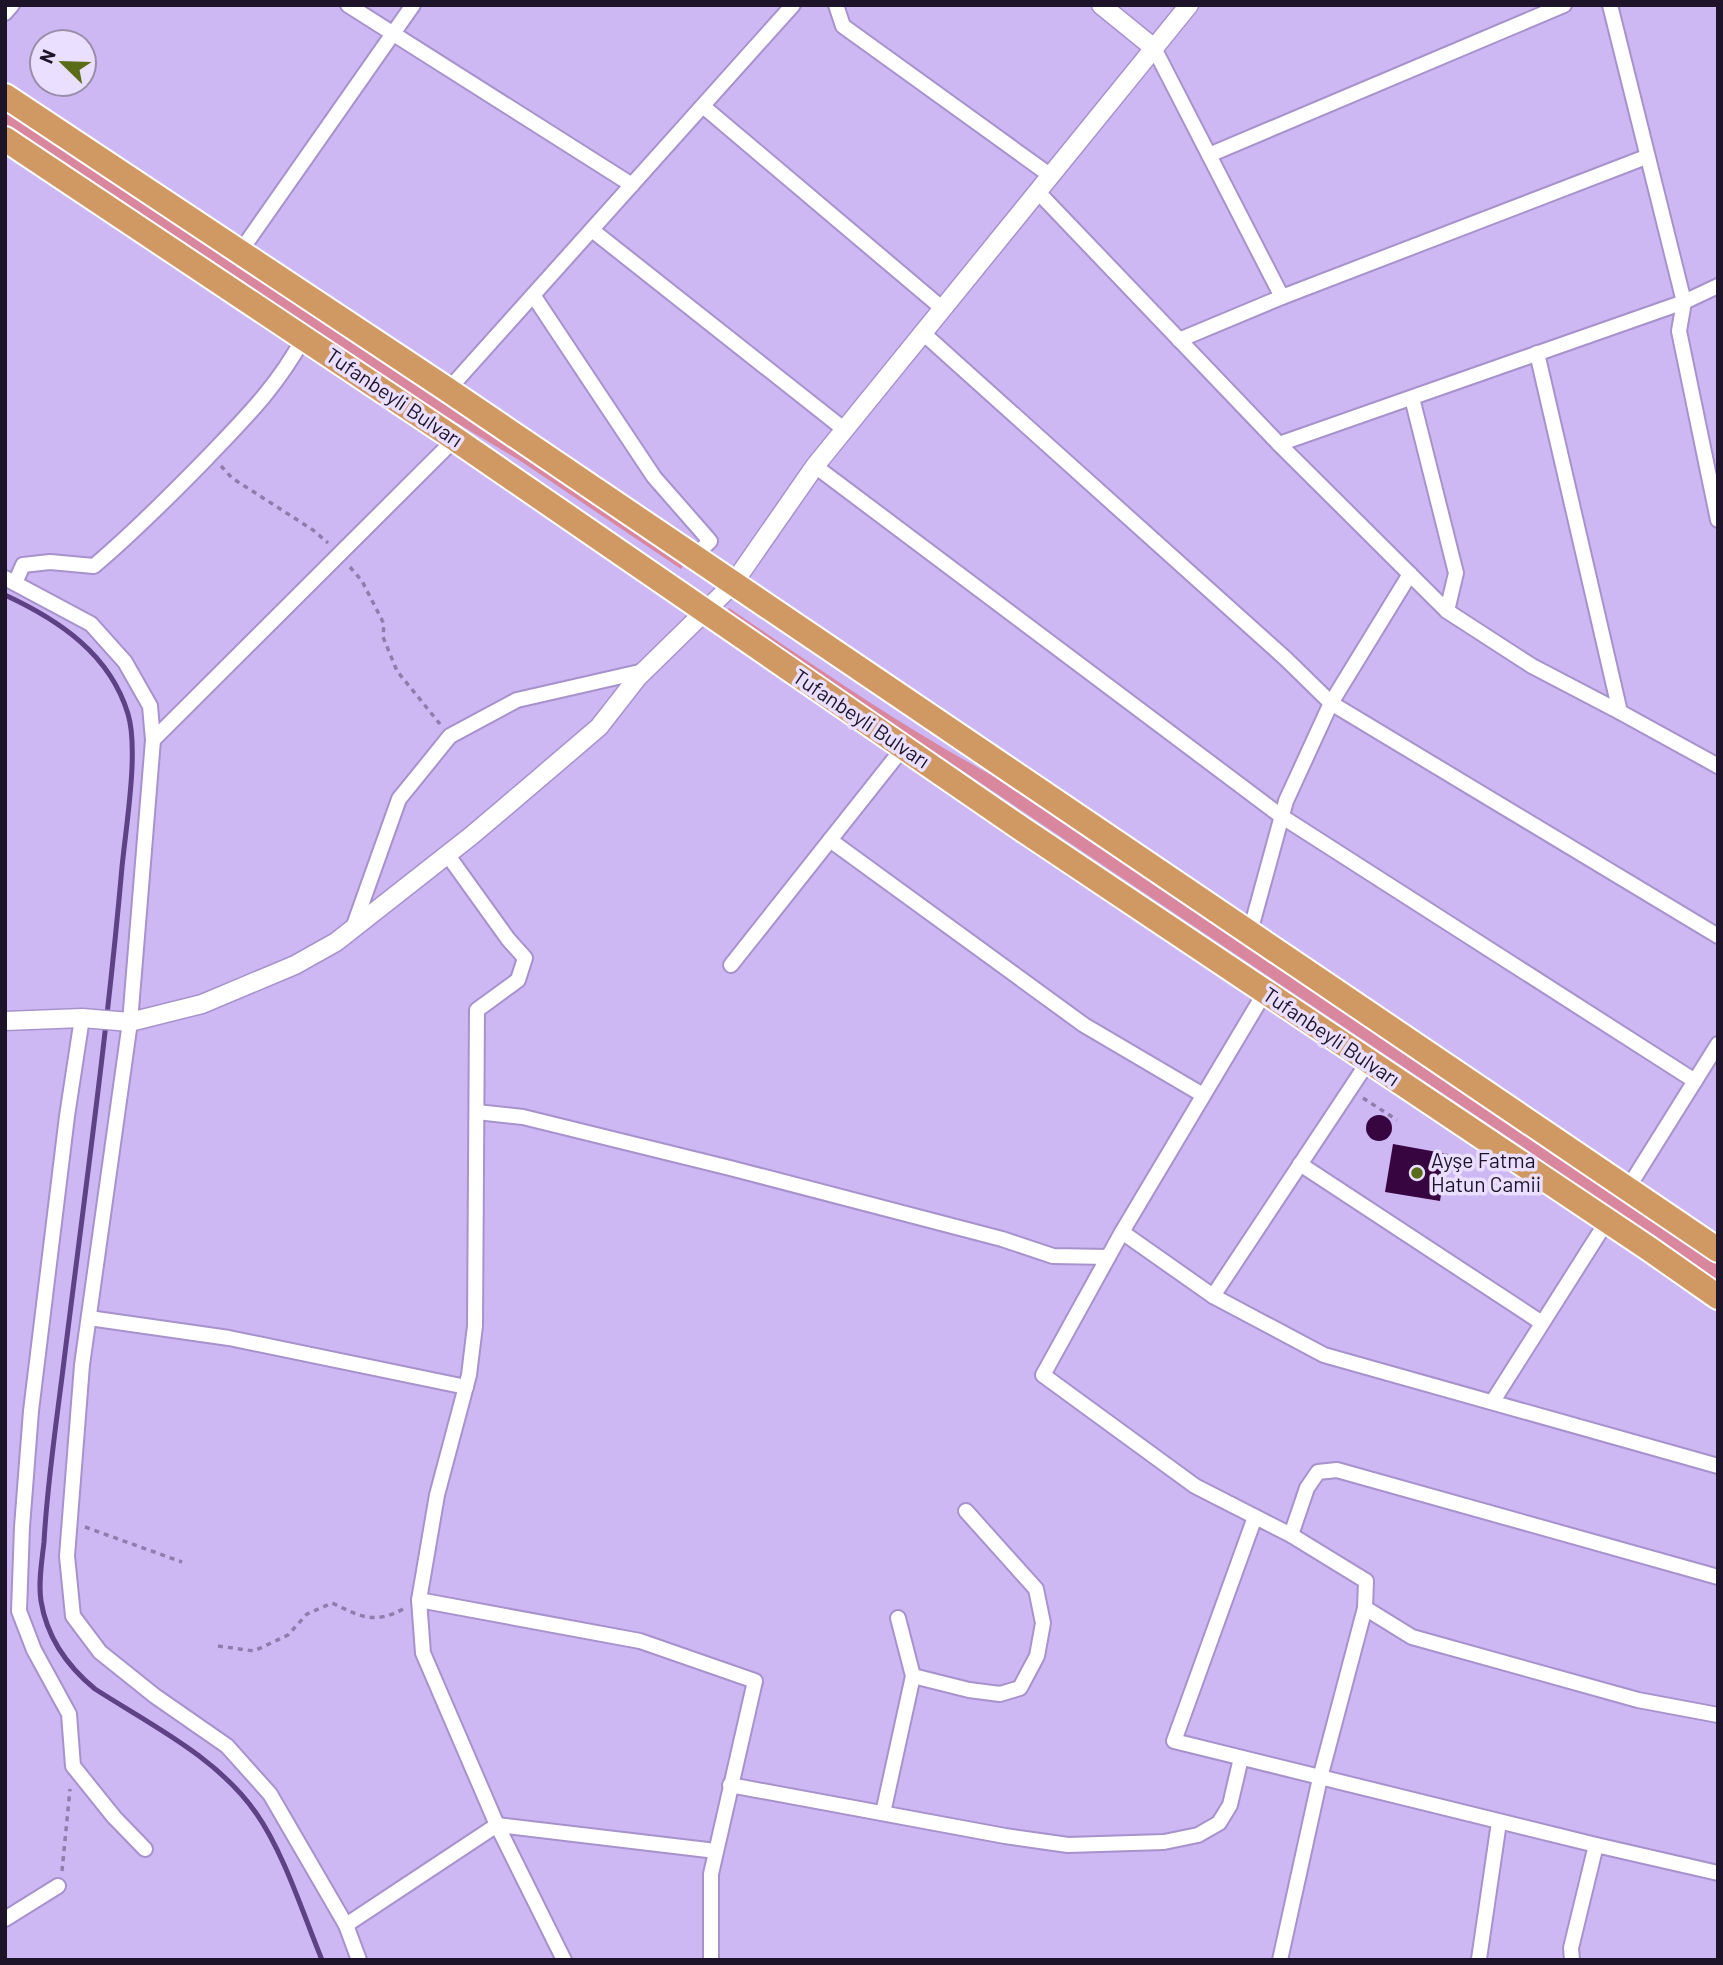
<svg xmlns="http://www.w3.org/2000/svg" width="1723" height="1965" viewBox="0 0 1723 1965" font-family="Barlow,sans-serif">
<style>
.green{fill:#d8879f}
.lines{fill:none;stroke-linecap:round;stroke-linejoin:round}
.stream{stroke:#5e4285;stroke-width:5}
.building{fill:#37053f}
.minor-casing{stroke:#a792cc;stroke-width:18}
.tertiary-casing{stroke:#a792cc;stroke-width:21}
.trunk-casing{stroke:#fff;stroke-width:28}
.path{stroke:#8f7eac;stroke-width:3.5;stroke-dasharray:5 5;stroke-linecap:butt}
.minor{stroke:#fff;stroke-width:14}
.tertiary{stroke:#fff;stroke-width:18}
.trunk{stroke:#d09863;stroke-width:24}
.poi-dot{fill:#5a6c18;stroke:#eadffe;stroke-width:2.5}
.labels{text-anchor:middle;stroke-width:7;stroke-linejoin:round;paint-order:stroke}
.street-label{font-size:21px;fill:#1d142a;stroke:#eadffe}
.poi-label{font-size:21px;fill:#1d142a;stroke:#eadffe;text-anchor:start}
</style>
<rect width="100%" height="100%" fill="#ceb8f4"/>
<g class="green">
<polygon points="5,109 430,393 683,566 681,569 522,462 427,405 17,132 5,123"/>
<path d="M729 608C816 667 901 726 993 776L1718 1264V1282L1527 1150 726 612Z"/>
</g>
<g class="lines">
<path class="stream" d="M5 595C59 620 110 654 128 714 139 750 126 826 122 867 107 1037 83 1207 62 1377 55 1432 47 1487 44 1542 42 1561 38 1582 41 1601 47 1638 67 1666 95 1689 151 1725 217 1757 256 1813 284 1853 303 1914 322 1960"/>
</g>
<g class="building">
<circle cx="1379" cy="1128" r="13"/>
<polygon points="1393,1144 1448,1154 1440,1201 1385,1192"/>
</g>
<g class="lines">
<g class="minor-casing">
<g id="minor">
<polyline points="348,5 632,185"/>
<polyline points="836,5 843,26 1051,176"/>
<polyline points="1610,5 1684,302 1679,331 1718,520"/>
<polyline points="5,13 12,5"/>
<polyline points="1154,48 1282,297"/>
<polyline points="704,107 943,309"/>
<polyline points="1209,155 1564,5"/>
<polyline points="1038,192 1279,444 1447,611 1532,666 1620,712 1718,766"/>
<polyline points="592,230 845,430"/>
<polyline points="240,252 413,5"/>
<polyline points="533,295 654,477 710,541 694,557"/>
<polyline points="923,333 1286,659 1331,703 1718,936"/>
<polyline points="1179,340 1282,297 1646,157"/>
<polyline points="1537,353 1620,712"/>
<polyline points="448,390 793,5"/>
<polyline points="1412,398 1456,573 1447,611"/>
<polyline points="1279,444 1684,302 1718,286"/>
<polyline points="815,466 1281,816 1695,1081"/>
<polyline points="5,578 91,624 125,662 150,706 153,740 130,1022 82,1365 67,1556 73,1616 100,1652 155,1696 227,1746 270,1794 346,1925 359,1960"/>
<path d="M15 583 23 565 50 562 94 566C134 532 170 496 207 458 245 418 277 387 304 337"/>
<polyline points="153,740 455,439"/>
<polyline points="830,840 1084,1025 1203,1095"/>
<polyline points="447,854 508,939 525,958 518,980 477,1010 475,1326 469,1375 437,1495 419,1600 423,1653 497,1825 564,1960"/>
<polyline points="353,928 399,799 450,736 517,700 644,671"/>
<polyline points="1250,932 1286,801 1331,703 1410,574"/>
<polyline points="731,965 903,748"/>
<polyline points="1265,992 1122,1232 1043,1375 1195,1486 1291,1535 1366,1581 1365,1608 1320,1778 1280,1960"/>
<polyline points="82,1018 67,1116 31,1411 22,1527 19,1611 34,1650 69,1714 73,1766 114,1817 145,1849"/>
<polyline points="477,1112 523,1117 730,1168 1002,1239 1053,1256 1108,1257"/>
<polyline points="1300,1164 1542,1323"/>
<polyline points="1628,1188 1718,1044"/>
<polyline points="1122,1232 1213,1296 1324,1355 1718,1466"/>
<polyline points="1213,1296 1368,1062"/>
<polyline points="89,1318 229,1338 466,1387"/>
<polyline points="1493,1401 1607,1221"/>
<polyline points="1255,1517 1174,1741 1596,1845 1718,1873"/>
<polyline points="1291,1535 1307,1488 1318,1472 1337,1470 1718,1577"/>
<polyline points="419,1600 640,1641 755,1681 711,1874 711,1960"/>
<polyline points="1365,1608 1412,1637 1638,1700 1718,1715"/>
<polyline points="913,1676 969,1690 1000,1694 1020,1688 1037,1656 1043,1623 1036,1589 966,1511"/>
<polyline points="730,1785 1005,1836 1068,1845 1164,1842 1198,1835 1219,1823 1230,1805 1241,1758"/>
<polyline points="883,1813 913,1676 898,1618"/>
<polyline points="5,1919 58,1886"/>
<polyline points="346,1925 497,1825 716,1851"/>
<polyline points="1479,1959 1499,1822"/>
<polyline points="1572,1960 1571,1948 1596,1845"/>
</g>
</g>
<g class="tertiary-casing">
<g id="tertiary">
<polyline points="1101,5 1154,48"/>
<polyline points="5,1021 82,1018 130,1022 202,1004 295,965 336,942 471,836 530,786 599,727 638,677 733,584 815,466 1189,5"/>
</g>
</g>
<g class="trunk-casing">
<g id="trunk">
<polyline points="5,96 448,390 1718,1250"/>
<polyline points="5,139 455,439 1022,829 1648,1248 1718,1297"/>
</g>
</g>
<g class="path">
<polyline points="221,466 232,478 313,530 328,543"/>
<polyline points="350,567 362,581 384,624 383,637 397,671 440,724"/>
<polyline points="1363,1098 1397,1120"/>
<polyline points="85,1527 182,1562"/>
<path d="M218 1646 254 1651 288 1635 307 1614 332 1603C362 1617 374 1625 405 1608"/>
<polyline points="62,1871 70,1789"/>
</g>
<use href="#minor" class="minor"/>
<use href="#tertiary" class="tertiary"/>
<use href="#trunk" class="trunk"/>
</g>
<circle class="poi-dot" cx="1417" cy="1173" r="7"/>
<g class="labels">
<g class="street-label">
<text transform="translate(394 398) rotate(34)" y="7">Tufanbeyli Bulvarı</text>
<text transform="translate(861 719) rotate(34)" y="7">Tufanbeyli Bulvarı</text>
<text transform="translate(1331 1037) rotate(34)" y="7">Tufanbeyli Bulvarı</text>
</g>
<g class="poi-label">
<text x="1431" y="1168">Ayşe Fatma<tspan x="1431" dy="24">Hatun Camii</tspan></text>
</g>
</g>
<rect width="1723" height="1965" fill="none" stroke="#1d142a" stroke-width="14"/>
<g transform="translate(63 63) rotate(293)"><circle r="33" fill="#eadffe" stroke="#988ea9" stroke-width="2"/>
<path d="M0-5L12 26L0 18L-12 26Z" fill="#5a6c18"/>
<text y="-10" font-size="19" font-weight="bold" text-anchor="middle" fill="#1d142a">N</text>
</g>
</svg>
